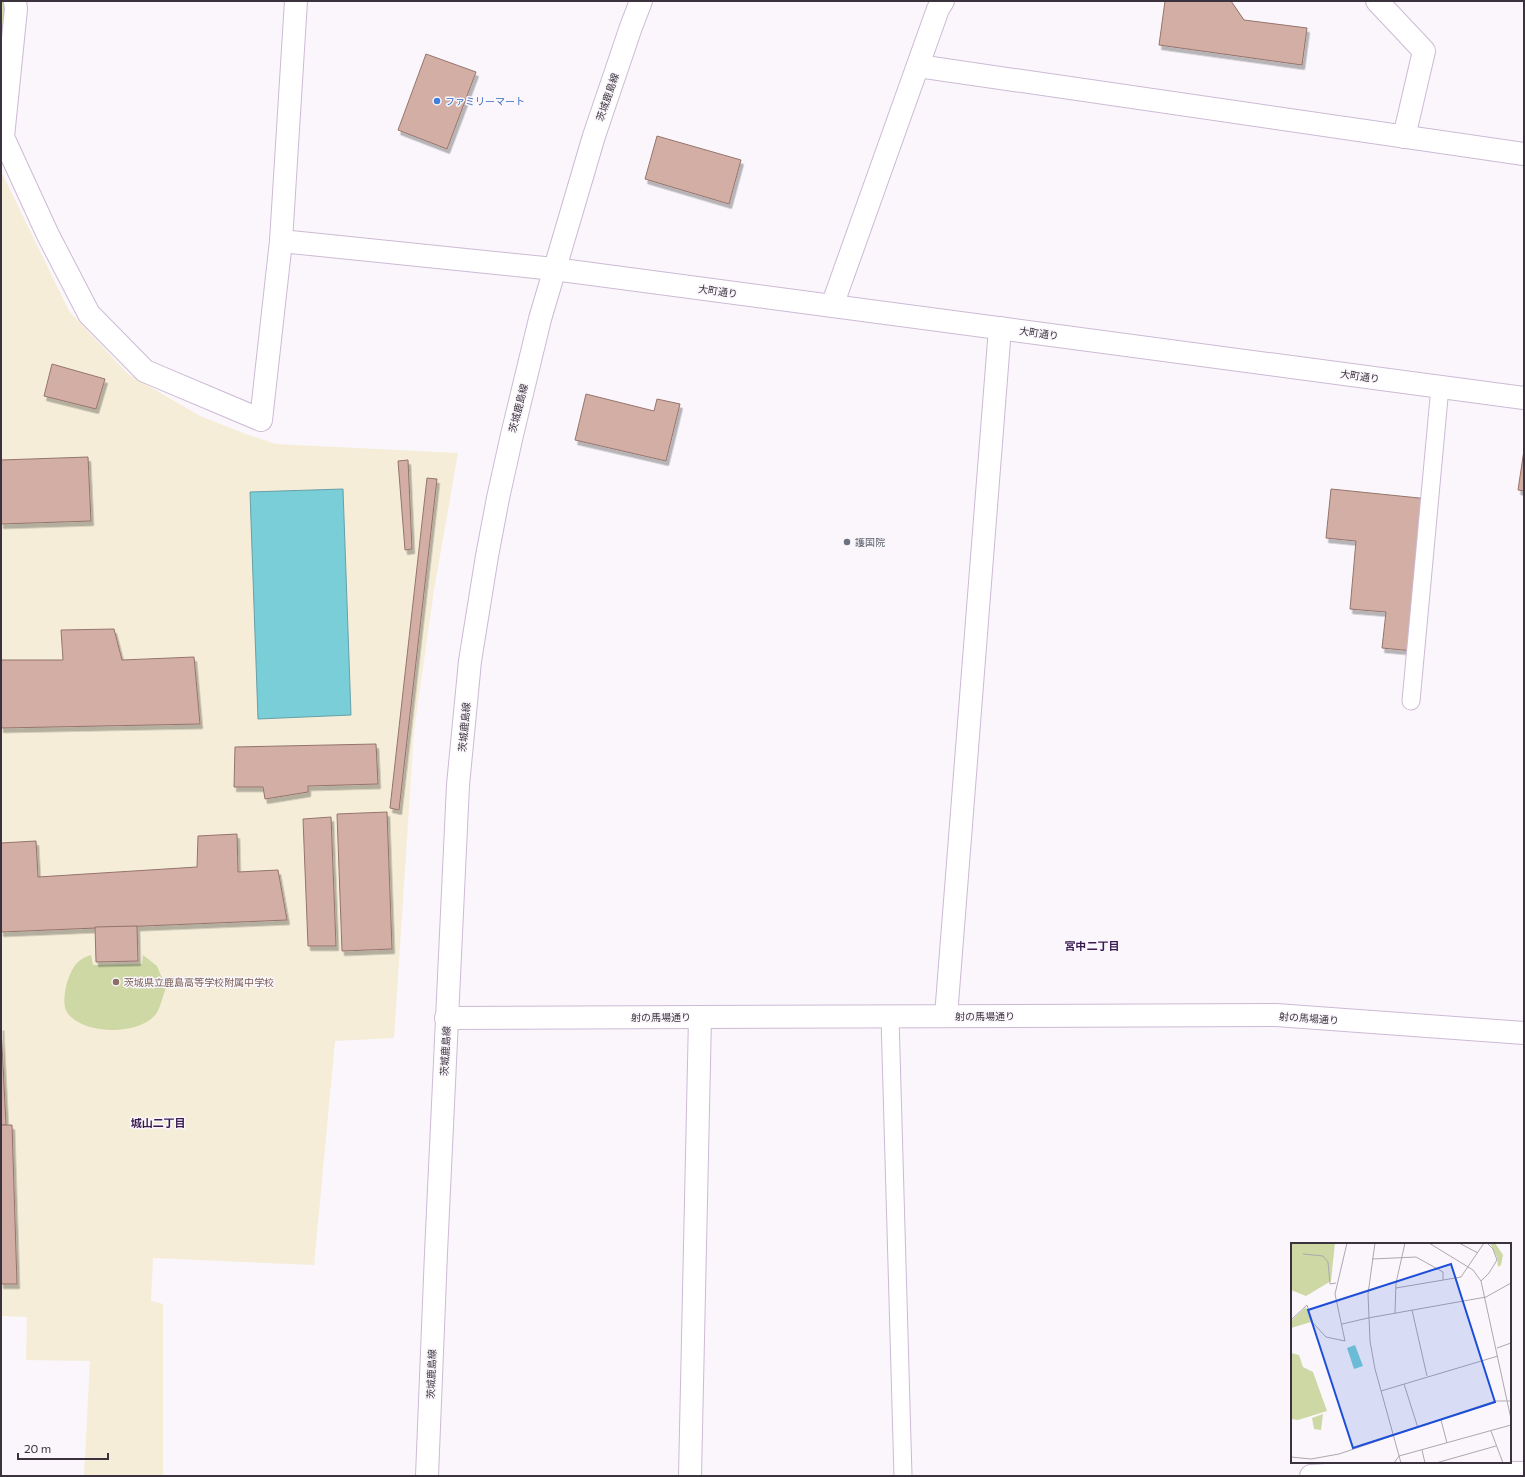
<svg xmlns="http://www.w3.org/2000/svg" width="1525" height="1477" viewBox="0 0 1525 1477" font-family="Commissioner,'Noto Sans JP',sans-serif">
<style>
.education{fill:#f5edd7}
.green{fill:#cdd8a5}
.water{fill:#79ced7;stroke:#66a0a9}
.building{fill:#d2aea5;stroke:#95746c;filter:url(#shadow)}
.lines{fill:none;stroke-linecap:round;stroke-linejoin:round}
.lane-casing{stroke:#cdbad5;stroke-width:19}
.street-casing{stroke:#cdbad5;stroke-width:24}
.secondary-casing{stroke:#cdbad5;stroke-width:24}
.primary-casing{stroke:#cdbad5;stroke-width:24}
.lane{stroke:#fff;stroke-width:17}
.street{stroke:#fff;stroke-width:22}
.secondary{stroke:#fff;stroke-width:22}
.primary{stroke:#fff;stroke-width:22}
.shop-dot{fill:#3f7fe0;stroke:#faf6fb;stroke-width:1.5}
.worship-dot{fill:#6b7280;stroke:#faf6fb;stroke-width:1.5}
.education-dot{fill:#8d6e63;stroke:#faf6fb;stroke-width:1.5}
.labels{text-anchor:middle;stroke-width:3;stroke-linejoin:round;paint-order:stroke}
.street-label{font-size:10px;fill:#3a333e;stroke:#faf6fb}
.shop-label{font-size:10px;fill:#366cbe;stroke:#faf6fb;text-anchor:start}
.worship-label{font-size:10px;fill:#5b616d;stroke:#faf6fb;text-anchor:start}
.education-label{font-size:10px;fill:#785e54;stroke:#faf6fb;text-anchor:start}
.neighbourhood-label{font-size:11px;font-weight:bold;fill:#381850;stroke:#faf6fb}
.inset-road{fill:none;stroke:#ada8af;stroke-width:1}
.view{fill:#1d4ed8;fill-opacity:0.15;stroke:#1d4ed8;stroke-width:2}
.inset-edge{fill:none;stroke:#3a333e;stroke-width:2}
</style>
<defs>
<filter id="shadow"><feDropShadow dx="2.5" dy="4.5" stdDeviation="0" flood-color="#0004"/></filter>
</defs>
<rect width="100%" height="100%" fill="#faf6fb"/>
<polygon class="education" points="1,171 69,311 128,374 200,416 243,433 276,444 458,453 434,590 414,731 394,1038 335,1041 314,1265 153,1258 151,1301 163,1304 163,1476 84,1476 90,1361 26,1360 27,1317 1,1316"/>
<g class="green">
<polygon points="1,1 5,1 6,9 1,44"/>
<path d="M91 955 93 965 142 964 143 955 157 966 166 988C163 995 160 1009 156 1014 140 1035 87 1035 69 1015 61 1007 65 987 69 977 74 965 78 959 91 955Z"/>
</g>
<polygon class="water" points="343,489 351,715 258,719 250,492"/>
<g class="building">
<polygon points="1165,1 1231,1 1244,20 1307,28 1302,65 1159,45"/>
<polygon points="426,54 476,72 447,149 398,130"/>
<polygon points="657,136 741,160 729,204 645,179"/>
<polygon points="52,364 105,379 96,409 44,396"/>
<polygon points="586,394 654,411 657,399 680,404 666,461 575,440"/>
<polygon points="1524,450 1524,491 1518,490"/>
<polygon points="88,457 91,521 1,524 1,460"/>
<polygon points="408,460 412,549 405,550 398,461"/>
<polygon points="427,478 437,479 399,810 390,808"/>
<polygon points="1331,489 1429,499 1414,651 1382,648 1386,612 1350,609 1356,541 1326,538"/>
<polygon points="114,629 122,660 194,657 200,724 1,728 1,660 63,660 61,630"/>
<polygon points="376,744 378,784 308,786 308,792 265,799 263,787 234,787 235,747"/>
<polygon points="387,812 392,949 342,951 337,814"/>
<polygon points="331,817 336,946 308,946 303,819"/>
<polygon points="237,834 238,872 278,870 287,920 1,932 1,843 36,841 38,877 197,867 198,836"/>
<polygon points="137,926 138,961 96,962 95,927"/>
<polygon points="1,1026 6,1125 1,1125"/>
<polygon points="1,1125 12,1125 17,1284 1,1284"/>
</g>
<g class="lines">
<g class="lane-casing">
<g id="lane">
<polyline points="1411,701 1440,387"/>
<polyline points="890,1017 903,1476"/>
</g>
</g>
<g class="street-casing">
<g id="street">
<polyline points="15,1 16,9 3,137 48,235 89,314 145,371 261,420 281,241"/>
<polyline points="1377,1 1424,51 1404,137"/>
<polyline points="918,66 1524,154"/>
<polyline points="832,306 938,9 943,1"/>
<polyline points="946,1016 1000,328"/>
<polyline points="446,1018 1276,1015 1524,1033"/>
<polyline points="690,1476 700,1017"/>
</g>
</g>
<g class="secondary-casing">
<g id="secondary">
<polyline points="296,1 281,241 554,269 1524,398"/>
<polyline points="1311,1476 1377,1472 1524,1473"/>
</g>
</g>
<g class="primary-casing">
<polyline id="primary" points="427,1476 436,1253 458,785 470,661 487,556 498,498 512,435 540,319 594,136 631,27 641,1"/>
</g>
<use href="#lane" class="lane"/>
<use href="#street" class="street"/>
<use href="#secondary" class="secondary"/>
<use href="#primary" class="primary"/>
</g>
<circle class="shop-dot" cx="437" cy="101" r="4"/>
<circle class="worship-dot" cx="847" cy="542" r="4"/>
<circle class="education-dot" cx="116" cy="982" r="4"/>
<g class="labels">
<g class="street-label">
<text transform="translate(607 97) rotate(-71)" y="4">茨城鹿島線</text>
<text transform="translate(718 291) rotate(8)" y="4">大町通り</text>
<text transform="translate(1039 333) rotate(8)" y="4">大町通り</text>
<text transform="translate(1360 376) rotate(8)" y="4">大町通り</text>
<text transform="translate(518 408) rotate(-76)" y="4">茨城鹿島線</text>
<text transform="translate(464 727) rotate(-85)" y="4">茨城鹿島線</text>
<text x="985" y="1020">射の馬場通り</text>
<text x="661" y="1021">射の馬場通り</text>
<text transform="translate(1309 1018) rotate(4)" y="4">射の馬場通り</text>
<text transform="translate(445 1051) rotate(-87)" y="4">茨城鹿島線</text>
<text transform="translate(431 1374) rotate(-88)" y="4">茨城鹿島線</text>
</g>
<g class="shop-label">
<text x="445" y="105">ファミリーマート</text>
</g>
<g class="worship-label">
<text x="855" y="546">護国院</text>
</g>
<g class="education-label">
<text x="124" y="986">茨城県立鹿島高等学校附属中学校</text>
</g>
<g class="neighbourhood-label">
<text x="1092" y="950">宮中二丁目</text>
<text x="158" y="1127">城山二丁目</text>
</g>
</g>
<g transform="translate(1291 1243)">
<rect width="220" height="220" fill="#faf6fb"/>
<path d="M0 0H44L40 38 15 53 0 47ZM199 0H204L212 12 210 22 207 24 206 14ZM15 64 20 79 0 85V78ZM0 110 8 112 12 124 22 129 36 168 7 177 0 176ZM32 171 30 187 23 186 21 175Z" fill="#cdd8a5"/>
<path d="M64 102 72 123 63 126 56 105Z" fill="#79ced7"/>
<path class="inset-road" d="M84 0 77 51 79 98 84 126 110 220M138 0 182 27 190 38 220 176M168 0 187 10M12 11 32 13 37 19 39 41 45 40M81 16 125 14 152 29V37M190 38 198 30 206 17 202 6 196 0M105 45 170 34 193 0M121 67 136 133M104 70 105 40 114 0M77 75 195 54 220 40M0 77 16 62 22 80 35 94 54 98 44 51 56 0M51 81 77 75M206 105 220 100M113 141 127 185M90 148 207 113M150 177 156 200M200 188 212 220M131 207 134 220M0 214 20 216 48 211 204 158H220M103 220 108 213 220 182M145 220 205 203"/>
<path class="view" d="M160 21 204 159 62 205 17 67Z"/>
<rect width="220" height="220" class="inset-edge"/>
</g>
<rect width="1525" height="1477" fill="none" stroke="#3a333e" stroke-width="4"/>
<path d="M18 1453v6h90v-6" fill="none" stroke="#3a333e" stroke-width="2"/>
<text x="24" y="1453" font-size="12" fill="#3a333e" stroke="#faf6fb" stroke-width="3" paint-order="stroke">20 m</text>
</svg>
